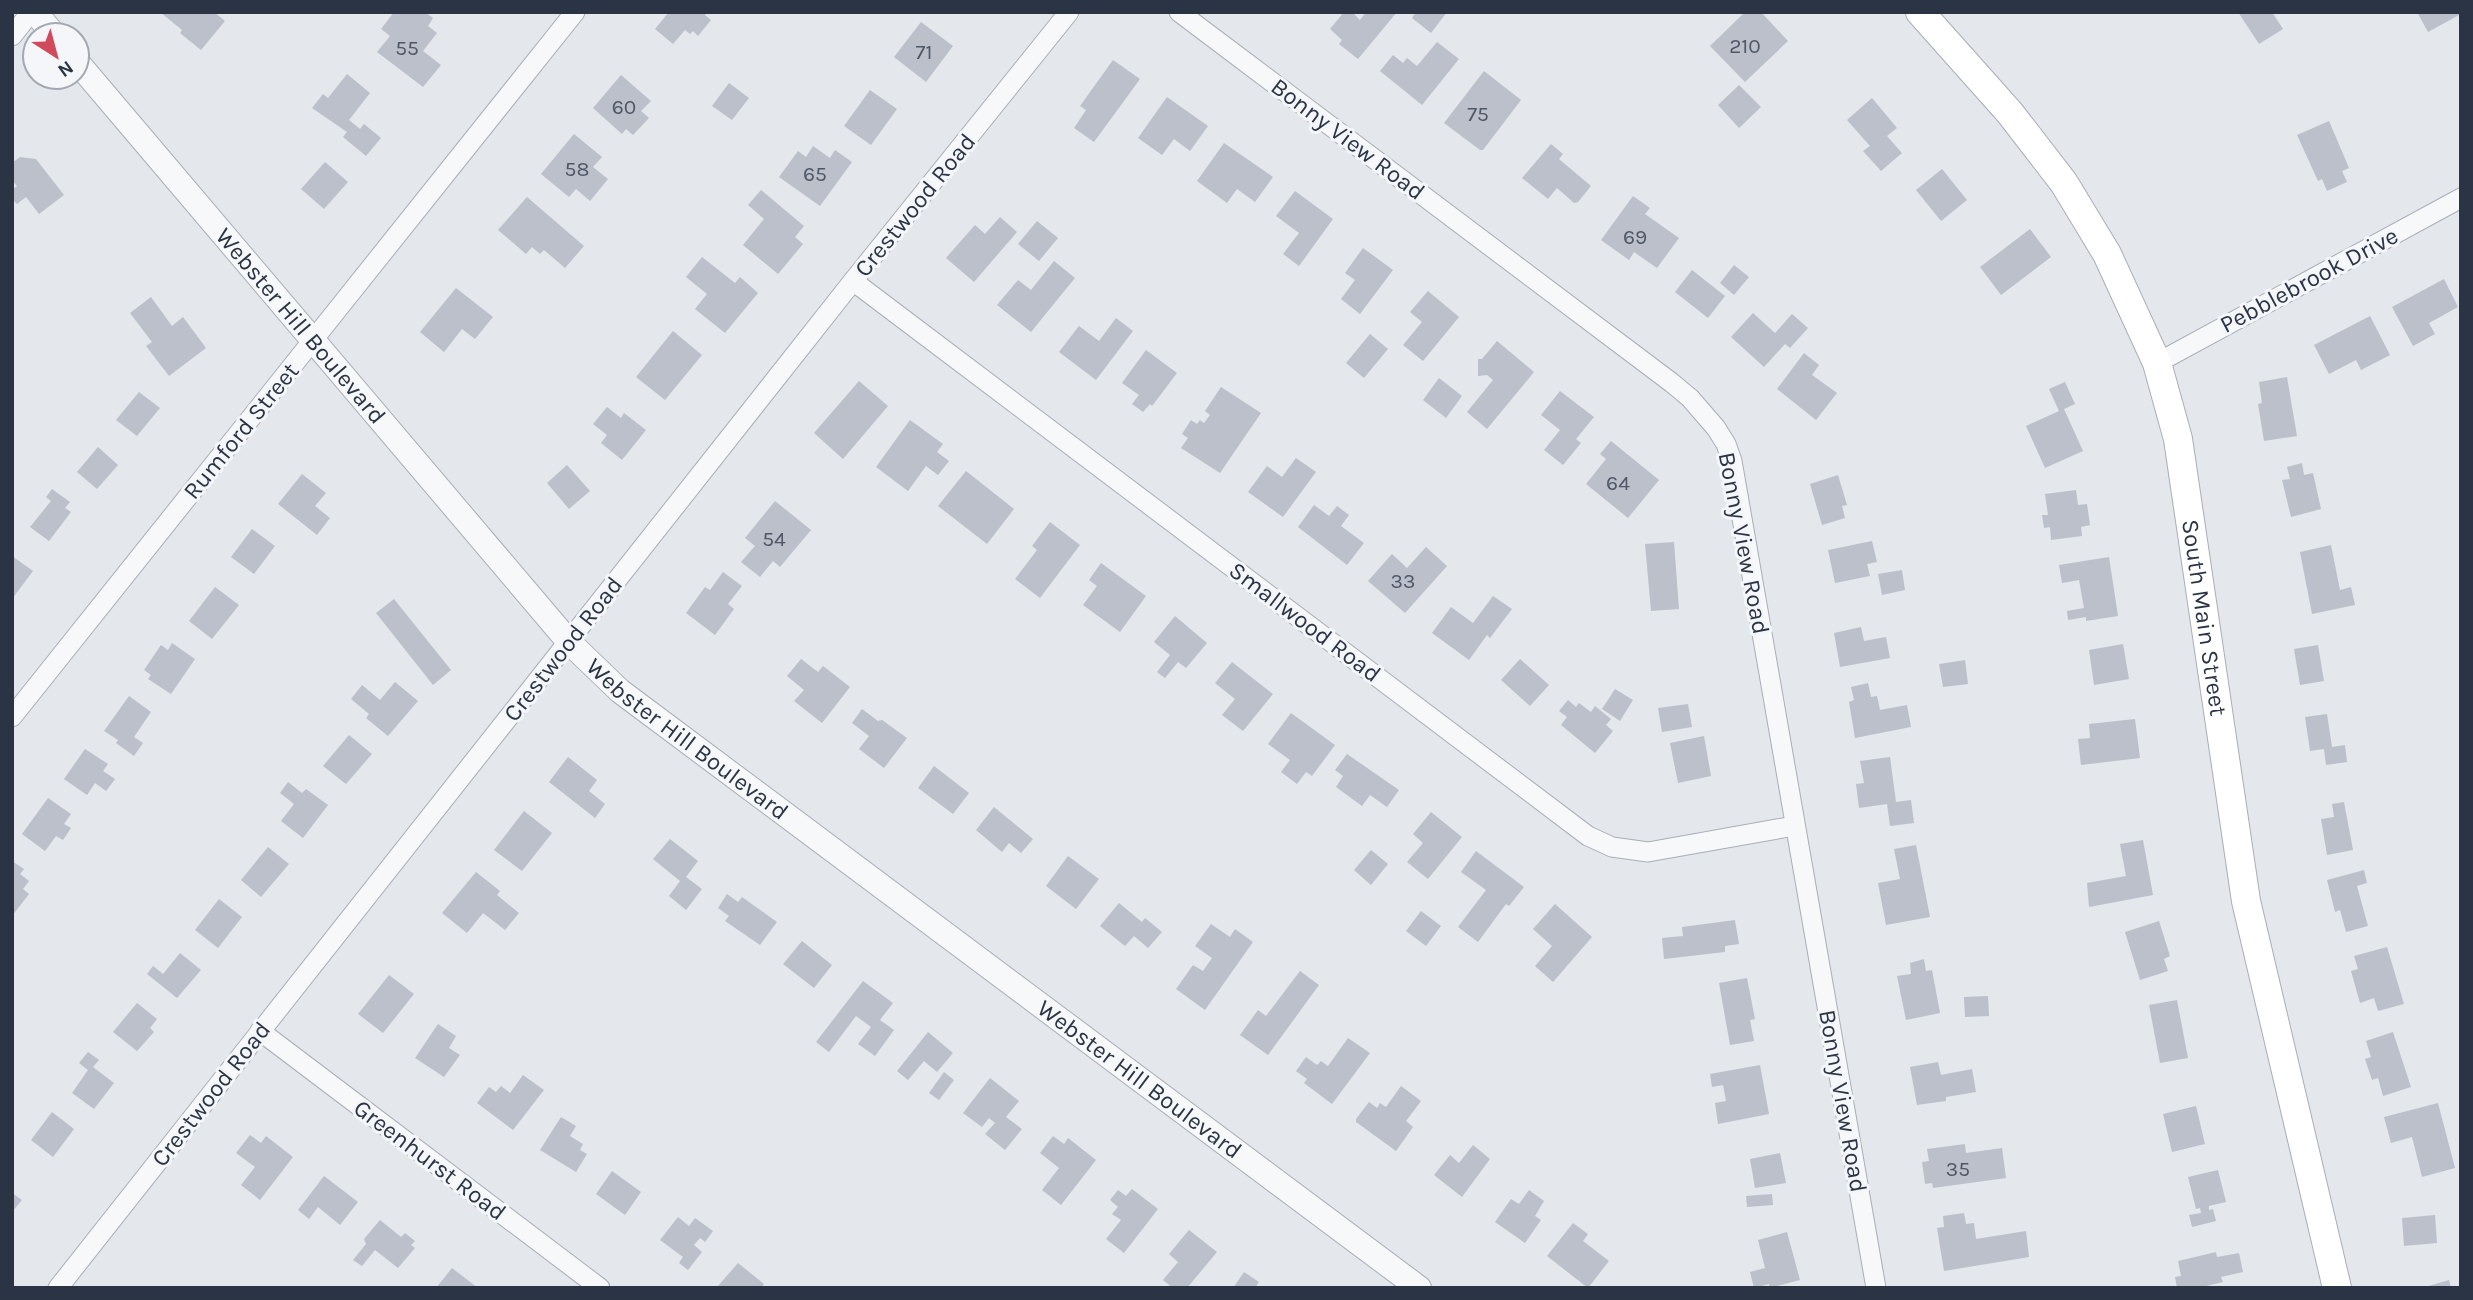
<svg xmlns="http://www.w3.org/2000/svg" width="2473" height="1300" viewBox="0 0 2473 1300" font-family="Karla,sans-serif">
<style>
.building{fill:#bbc0ca}
.lines{fill:none;stroke-linecap:round;stroke-linejoin:round}
.minor-casing{stroke:#a9aeb7;stroke-width:21}
.tertiary-casing{stroke:#a9aeb7;stroke-width:26}
.secondary-casing{stroke:#a9aeb7;stroke-width:30}
.minor{stroke:#f7f8fa;stroke-width:19}
.tertiary{stroke:#f7f8fa;stroke-width:24}
.secondary{stroke:#fff;stroke-width:28}
.labels{text-anchor:middle;stroke-width:6;stroke-linejoin:round;paint-order:stroke}
.number-label{font-size:21px;fill:#4f5766}
.street-label{font-size:24px;fill:#2b3445;stroke:#f4f6f9}
</style>
<rect width="100%" height="100%" fill="#e4e7ec"/>
<g class="building">
<polygon points="160,12 214,12 225,21 201,50 180,33 182,30"/>
<polygon points="394,12 410,12 413,14 415,12 425,12 433,18 428,26 437,33 423,51 441,65 423,87 377,52 390,36 381,29"/>
<polygon points="669,12 707,12 705,15 711,20 698,36 693,31 690,34 685,30 673,44 655,29"/>
<polygon points="1344,12 1352,12 1360,20 1366,12 1397,12 1358,59 1339,44 1342,40 1330,29"/>
<polygon points="1416,12 1447,12 1431,33 1412,18"/>
<polygon points="1745,12 1761,12 1788,41 1745,82 1710,46"/>
<polygon points="2238,12 2272,12 2283,29 2259,44"/>
<polygon points="2417,12 2461,12 2461,14 2428,32"/>
<polygon points="921,22 953,46 926,82 894,57"/>
<polygon points="1437,42 1459,59 1422,105 1380,71 1393,55 1403,63 1407,58 1417,66"/>
<polygon points="1113,60 1140,79 1094,142 1074,128 1086,110 1080,106"/>
<polygon points="1484,71 1521,100 1483,150 1480,150 1444,123"/>
<polygon points="347,74 370,93 349,120 360,129 364,124 381,138 366,156 343,137 347,132 312,108 323,94 328,98"/>
<polygon points="621,75 651,101 641,111 649,118 633,135 626,129 622,134 593,108"/>
<polygon points="729,83 749,98 732,120 712,106"/>
<polygon points="1739,85 1761,107 1739,128 1718,105"/>
<polygon points="870,90 897,109 871,145 844,126"/>
<polygon points="1167,97 1208,126 1190,151 1174,139 1162,155 1138,138"/>
<polygon points="1872,98 1897,128 1887,136 1902,153 1881,171 1863,151 1870,146 1847,120"/>
<polygon points="2329,121 2349,168 2342,171 2347,182 2327,191 2322,179 2318,181 2297,135"/>
<polygon points="574,134 602,157 593,167 608,179 590,201 576,189 569,197 541,174"/>
<polygon points="1224,143 1273,177 1255,202 1237,189 1227,203 1197,181"/>
<polygon points="1551,144 1563,154 1559,159 1591,186 1578,202 1574,203 1557,188 1548,199 1522,178"/>
<polygon points="813,146 830,158 835,150 852,162 820,206 779,177 798,151 806,157"/>
<polygon points="20,157 36,159 64,195 39,214 26,197 17,204 12,199 12,190 17,186 12,180 12,163"/>
<polygon points="325,162 348,182 324,209 301,189"/>
<polygon points="1942,169 1967,200 1941,221 1916,190"/>
<polygon points="761,190 804,226 795,237 803,244 778,274 743,245 764,219 748,205"/>
<polygon points="1295,191 1333,219 1299,266 1283,254 1299,233 1276,216"/>
<polygon points="1633,196 1650,208 1645,214 1679,238 1657,268 1634,252 1629,260 1601,240"/>
<polygon points="527,197 584,246 565,268 544,250 540,254 532,247 526,254 498,230"/>
<polygon points="1000,217 1017,232 974,282 946,258 975,225 985,234"/>
<polygon points="1037,221 1058,238 1039,261 1018,244"/>
<polygon points="2030,229 2051,257 2001,295 1980,267"/>
<polygon points="1363,248 1393,270 1360,314 1341,299 1355,280 1345,273"/>
<polygon points="702,257 735,283 740,277 758,293 725,333 695,309 707,294 686,277"/>
<polygon points="1054,261 1075,278 1031,332 997,305 1018,280 1031,290"/>
<polygon points="1734,265 1749,277 1734,295 1720,283"/>
<polygon points="1692,270 1725,296 1708,318 1675,292"/>
<polygon points="2444,279 2458,307 2429,323 2435,334 2413,346 2392,307"/>
<polygon points="456,288 493,317 475,339 462,329 444,352 420,332"/>
<polygon points="1428,291 1459,317 1423,361 1403,345 1422,322 1410,312"/>
<polygon points="151,297 172,326 183,317 206,348 169,376 146,346 152,342 130,313"/>
<polygon points="1753,313 1775,333 1792,314 1808,328 1790,348 1785,344 1764,367 1731,337"/>
<polygon points="2370,316 2390,355 2361,370 2356,360 2329,374 2314,345"/>
<polygon points="1116,318 1133,331 1096,380 1059,352 1079,326 1099,341"/>
<polygon points="673,331 702,355 665,400 636,377"/>
<polygon points="1370,334 1388,349 1364,378 1346,363"/>
<polygon points="1497,341 1534,372 1487,429 1467,412 1493,380 1487,375 1478,376 1478,359 1482,359"/>
<polygon points="1146,350 1177,373 1152,406 1150,404 1143,412 1132,404 1139,395 1122,383"/>
<polygon points="1804,353 1819,365 1812,375 1837,393 1816,420 1777,389"/>
<polygon points="2287,377 2297,436 2264,441 2258,404 2262,403 2259,382"/>
<polygon points="1439,378 1462,396 1446,418 1423,400"/>
<polygon points="859,381 888,406 843,459 814,433"/>
<polygon points="2065,382 2075,404 2064,409 2083,451 2045,468 2026,426 2059,411 2049,389"/>
<polygon points="1221,387 1261,413 1220,473 1181,448 1188,438 1182,434 1191,420 1197,424 1200,420 1204,423 1210,415 1205,411"/>
<polygon points="1560,391 1594,417 1576,439 1581,443 1563,465 1544,450 1560,430 1541,415"/>
<polygon points="139,392 160,408 137,436 116,420"/>
<polygon points="607,407 621,418 624,413 646,430 622,460 601,443 607,435 593,424"/>
<polygon points="910,420 943,444 937,452 949,461 938,475 926,466 908,491 876,467"/>
<polygon points="1611,441 1659,480 1628,518 1586,484 1606,459 1600,454"/>
<polygon points="98,447 118,465 97,489 77,472"/>
<polygon points="1296,458 1316,472 1283,517 1248,492 1267,466 1282,477"/>
<polygon points="2302,463 2304,475 2313,473 2321,509 2291,517 2282,480 2290,479 2287,467"/>
<polygon points="567,465 590,491 569,509 547,483"/>
<polygon points="966,471 1014,509 987,544 938,506"/>
<polygon points="302,474 326,493 315,506 330,518 317,535 278,504"/>
<polygon points="1838,475 1847,505 1842,506 1845,518 1822,525 1810,484"/>
<polygon points="52,489 70,502 65,508 71,512 49,541 30,527 51,501 46,497"/>
<polygon points="2076,490 2078,505 2087,504 2090,525 2081,527 2082,536 2051,540 2050,527 2044,528 2042,515 2048,515 2045,494"/>
<polygon points="775,501 811,530 780,567 773,561 760,577 741,562 755,546 745,538"/>
<polygon points="1314,505 1329,516 1337,506 1349,515 1341,526 1364,543 1347,565 1298,527"/>
<polygon points="1050,522 1080,545 1040,598 1015,579 1037,550 1032,546"/>
<polygon points="252,529 275,546 254,574 231,557"/>
<polygon points="1872,541 1877,562 1867,564 1870,576 1835,583 1828,550"/>
<polygon points="1674,542 1679,609 1651,611 1645,544"/>
<polygon points="2331,545 2340,590 2351,587 2355,605 2312,614 2300,552"/>
<polygon points="1426,547 1447,566 1405,613 1368,581 1392,554 1407,568"/>
<polygon points="12,556 33,571 12,599"/>
<polygon points="2109,557 2118,616 2086,621 2086,617 2068,620 2067,611 2084,608 2079,580 2062,583 2059,565"/>
<polygon points="1101,563 1146,596 1120,632 1083,605 1097,586 1089,580"/>
<polygon points="1902,570 1905,590 1882,595 1878,574"/>
<polygon points="723,572 742,586 728,604 734,609 715,635 686,613 705,587 710,590"/>
<polygon points="215,587 239,605 212,639 189,621"/>
<polygon points="1493,596 1512,609 1490,638 1487,635 1469,660 1432,633 1451,607 1473,623"/>
<polygon points="394,599 451,670 433,685 376,613"/>
<polygon points="1175,616 1207,643 1186,668 1178,662 1165,678 1157,672 1170,655 1154,642"/>
<polygon points="1861,627 1864,641 1886,637 1890,658 1840,667 1834,633"/>
<polygon points="172,643 195,659 171,694 148,679 151,675 144,670 161,645 168,650"/>
<polygon points="2123,644 2129,679 2094,685 2089,650"/>
<polygon points="2318,645 2324,681 2300,685 2294,649"/>
<polygon points="801,659 818,672 823,666 850,687 822,723 794,701 804,690 787,676"/>
<polygon points="1520,659 1549,685 1530,706 1501,680"/>
<polygon points="1965,660 1968,684 1943,687 1939,664"/>
<polygon points="1232,662 1273,694 1243,731 1222,715 1235,699 1215,683"/>
<polygon points="395,682 418,701 388,736 366,718 369,714 351,699 362,685 380,700"/>
<polygon points="1868,683 1871,697 1877,696 1880,710 1907,705 1911,727 1855,738 1849,702 1854,700 1851,687"/>
<polygon points="1615,689 1633,700 1620,721 1602,709"/>
<polygon points="129,696 151,712 134,737 143,743 134,756 116,743 118,740 104,731"/>
<polygon points="1568,700 1576,707 1579,703 1591,712 1595,706 1611,719 1606,725 1613,731 1595,753 1561,725 1567,717 1559,711"/>
<polygon points="1688,704 1692,727 1662,732 1658,708"/>
<polygon points="862,709 878,721 882,720 907,738 884,768 859,749 869,736 852,723"/>
<polygon points="1291,713 1335,745 1312,776 1306,772 1297,784 1281,772 1290,760 1268,744"/>
<polygon points="2327,714 2332,747 2345,745 2347,762 2326,765 2324,749 2310,751 2305,717"/>
<polygon points="2135,719 2140,758 2081,765 2078,739 2090,738 2089,724"/>
<polygon points="349,735 372,754 346,784 323,766"/>
<polygon points="1704,736 1711,776 1678,783 1670,743"/>
<polygon points="85,749 108,764 103,771 115,779 106,791 95,783 87,795 64,779"/>
<polygon points="1347,754 1399,790 1387,807 1370,795 1362,806 1336,787 1343,776 1335,770"/>
<polygon points="568,757 597,780 589,791 605,804 595,818 549,782"/>
<polygon points="1890,757 1896,802 1911,800 1914,823 1890,826 1887,804 1859,808 1856,784 1864,783 1860,761"/>
<polygon points="934,766 969,793 953,814 918,788"/>
<polygon points="288,782 302,793 306,789 328,805 303,838 281,821 294,804 280,793"/>
<polygon points="48,798 71,814 64,824 71,828 63,840 56,836 45,851 22,834"/>
<polygon points="2344,802 2353,850 2327,855 2321,819 2334,817 2332,804"/>
<polygon points="994,807 1033,839 1021,853 1009,843 1002,852 976,830"/>
<polygon points="524,811 552,833 522,871 494,850"/>
<polygon points="1431,812 1462,837 1428,879 1407,862 1423,843 1413,834"/>
<polygon points="670,839 698,861 686,877 702,889 686,910 669,896 680,881 653,859"/>
<polygon points="2143,840 2153,895 2089,907 2087,883 2126,876 2120,844"/>
<polygon points="1916,845 1930,917 1886,925 1878,883 1900,879 1894,849"/>
<polygon points="268,847 289,864 261,897 241,880"/>
<polygon points="1371,850 1388,864 1371,885 1354,870"/>
<polygon points="1476,851 1524,887 1509,906 1506,904 1478,942 1458,927 1486,890 1461,872"/>
<polygon points="1068,856 1099,879 1076,909 1046,886"/>
<polygon points="12,861 24,869 20,874 29,881 23,889 29,894 12,916"/>
<polygon points="2364,870 2367,883 2357,886 2368,926 2346,932 2340,910 2335,912 2327,880"/>
<polygon points="476,872 500,891 497,895 519,913 505,930 483,913 467,933 442,913"/>
<polygon points="727,894 738,902 742,897 777,922 760,945 725,921 729,916 718,908"/>
<polygon points="219,899 242,917 218,948 195,930"/>
<polygon points="1119,903 1142,922 1145,918 1162,932 1148,948 1134,936 1125,946 1100,926"/>
<polygon points="1555,904 1592,937 1553,982 1535,966 1552,946 1533,929"/>
<polygon points="1421,911 1441,926 1426,946 1406,931"/>
<polygon points="1735,920 1739,944 1725,946 1725,952 1664,959 1662,938 1683,936 1682,927"/>
<polygon points="2159,921 2170,956 2164,959 2168,971 2140,980 2125,932"/>
<polygon points="1211,924 1230,937 1235,929 1253,942 1205,1010 1176,989 1193,965 1203,971 1212,958 1195,946"/>
<polygon points="802,941 832,965 814,988 783,964"/>
<polygon points="2387,947 2404,1004 2378,1011 2374,998 2360,1003 2351,971 2358,969 2354,956"/>
<polygon points="180,953 201,970 177,998 147,974 153,966 163,974"/>
<polygon points="1924,959 1926,971 1932,970 1940,1013 1906,1020 1897,976 1911,974 1910,963"/>
<polygon points="1300,971 1319,985 1268,1055 1240,1035 1258,1010 1266,1016"/>
<polygon points="389,975 414,994 383,1033 358,1014"/>
<polygon points="1747,978 1755,1019 1750,1020 1754,1041 1730,1045 1719,983"/>
<polygon points="863,981 893,1003 880,1020 894,1030 875,1056 858,1044 871,1027 856,1016 829,1052 816,1042"/>
<polygon points="1988,996 1989,1016 1965,1017 1964,997"/>
<polygon points="2177,1000 2188,1058 2160,1063 2149,1005"/>
<polygon points="137,1003 157,1019 150,1028 154,1032 137,1051 113,1032"/>
<polygon points="438,1024 456,1036 449,1048 460,1055 444,1077 415,1058"/>
<polygon points="928,1032 953,1053 937,1072 924,1061 908,1080 897,1071"/>
<polygon points="2393,1032 2411,1087 2383,1096 2378,1078 2372,1080 2365,1059 2371,1057 2366,1041"/>
<polygon points="1348,1038 1370,1053 1332,1104 1304,1083 1307,1079 1296,1071 1306,1057 1317,1065 1321,1061 1328,1066"/>
<polygon points="88,1052 99,1060 93,1067 114,1083 94,1109 72,1093 88,1070 79,1063"/>
<polygon points="1938,1062 1941,1075 1972,1069 1976,1092 1946,1097 1946,1101 1917,1105 1910,1067"/>
<polygon points="1760,1065 1769,1114 1718,1124 1715,1103 1726,1101 1723,1085 1712,1087 1710,1074"/>
<polygon points="944,1072 954,1080 939,1100 929,1093"/>
<polygon points="523,1075 544,1090 513,1130 477,1103 489,1087 496,1092 501,1086 510,1093"/>
<polygon points="990,1078 1019,1101 1006,1117 1022,1129 1005,1150 985,1134 995,1123 989,1118 982,1127 963,1113"/>
<polygon points="1401,1086 1421,1101 1406,1121 1413,1127 1396,1151 1356,1122 1356,1119 1369,1102 1377,1108 1380,1103 1386,1107"/>
<polygon points="2438,1103 2455,1168 2422,1177 2412,1137 2391,1143 2384,1117"/>
<polygon points="2196,1106 2205,1144 2172,1152 2163,1114"/>
<polygon points="52,1112 74,1129 53,1157 31,1140"/>
<polygon points="561,1117 576,1126 570,1136 583,1144 580,1150 587,1154 576,1172 540,1150"/>
<polygon points="250,1135 261,1143 266,1136 293,1157 260,1200 241,1185 255,1167 236,1153"/>
<polygon points="1053,1136 1064,1144 1068,1138 1096,1160 1061,1205 1042,1190 1059,1168 1040,1153"/>
<polygon points="1965,1144 1966,1153 2002,1148 2006,1178 1933,1188 1932,1183 1925,1184 1922,1162 1929,1161 1927,1149"/>
<polygon points="1473,1145 1490,1159 1462,1197 1434,1175 1450,1155 1459,1163"/>
<polygon points="1780,1153 1786,1183 1755,1188 1750,1159"/>
<polygon points="2218,1170 2226,1202 2209,1206 2209,1210 2213,1209 2216,1221 2192,1227 2189,1215 2201,1213 2200,1208 2196,1209 2188,1177"/>
<polygon points="612,1171 641,1192 625,1215 596,1194"/>
<polygon points="324,1176 358,1202 340,1225 318,1207 309,1219 298,1210"/>
<polygon points="1132,1189 1158,1209 1124,1253 1106,1239 1121,1220 1112,1214 1118,1207 1110,1200 1118,1190 1126,1196"/>
<polygon points="1529,1190 1544,1201 1535,1216 1541,1220 1525,1243 1495,1222 1511,1199 1519,1204"/>
<polygon points="12,1193 22,1200 12,1212"/>
<polygon points="1772,1194 1773,1205 1747,1207 1746,1196"/>
<polygon points="1964,1213 1966,1224 1974,1223 1976,1239 2026,1231 2029,1257 1944,1271 1937,1228 1944,1227 1943,1216"/>
<polygon points="2435,1215 2437,1243 2404,1246 2402,1218"/>
<polygon points="678,1217 689,1226 695,1218 713,1231 705,1242 700,1238 694,1245 702,1252 688,1270 679,1263 683,1257 660,1240"/>
<polygon points="380,1220 401,1237 405,1233 415,1241 411,1245 415,1248 398,1268 375,1250 362,1266 353,1260 366,1244 364,1239"/>
<polygon points="1573,1223 1588,1234 1583,1241 1609,1261 1588,1288 1547,1256"/>
<polygon points="1189,1230 1217,1252 1187,1288 1173,1288 1163,1280 1178,1262 1169,1254"/>
<polygon points="1787,1232 1800,1280 1770,1288 1769,1284 1754,1288 1750,1272 1765,1268 1758,1240"/>
<polygon points="2216,1252 2217,1257 2239,1253 2243,1272 2221,1277 2223,1282 2198,1288 2177,1288 2175,1277 2181,1276 2178,1261"/>
<polygon points="738,1263 764,1284 761,1288 718,1286"/>
<polygon points="452,1268 478,1288 436,1288"/>
<polygon points="1244,1272 1259,1282 1255,1288 1233,1288"/>
<polygon points="2449,1280 2451,1288 2425,1288 2425,1287"/>
</g>
<g class="lines">
<g class="minor-casing">
<g id="minor">
<polyline points="1179,12 1672,383 1690,398 1716,428 1726,444 1732,461 1876,1288"/>
<polyline points="12,36 31,12"/>
<polyline points="853,281 1588,836 1612,847 1648,852 1794,826"/>
<polyline points="2157,363 2461,198"/>
<polyline points="12,717 575,12"/>
<polyline points="260,1031 600,1288"/>
<polyline points="58,1288 853,281 1069,12"/>
</g>
</g>
<g class="tertiary-casing">
<g id="tertiary">
<polyline points="35,12 54,35"/>
<path id="s1" d="M77 62 569 642 620 691 1419 1288"/>
</g>
</g>
<g class="secondary-casing">
<g id="secondary">
<path id="s2" d="M1920 12 2010 113 2064 183 2107 254 2157 363 2178 439 2246 901 2337 1288"/>
</g>
</g>
<use href="#minor" class="minor"/>
<use href="#tertiary" class="tertiary"/>
<use href="#secondary" class="secondary"/>
</g>
<g class="labels">
<g class="number-label">
<text x="1745" y="53">210</text>
<text x="407" y="55">55</text>
<text x="924" y="59">71</text>
<text x="624" y="114">60</text>
<text x="1478" y="121">75</text>
<text x="577" y="176">58</text>
<text x="815" y="181">65</text>
<text x="1635" y="244">69</text>
<text x="1618" y="490">64</text>
<text x="774" y="546">54</text>
<text x="1403" y="588">33</text>
<text x="1958" y="1176">35</text>
</g>
<g class="street-label">
<text transform="translate(1348 139) rotate(37)" y="8">Bonny View Road</text>
<text transform="translate(915 205) rotate(-51)" y="8">Crestwood Road</text>
<text transform="translate(2309 280) rotate(-28)" y="8">Pebblebrook Drive</text>
<text dy="8" stroke="none"><textPath href="#s1" startOffset="346">Webster Hill Boulevard</textPath></text>
<text transform="translate(241 431) rotate(-51)" y="8">Rumford Street</text>
<text transform="translate(1744 543) rotate(79)" y="8">Bonny View Road</text>
<text dy="8" stroke="none"><textPath href="#s2" startOffset="686">South Main Street</textPath></text>
<text transform="translate(1305 622) rotate(37)" y="8">Smallwood Road</text>
<text transform="translate(563 649) rotate(-52)" y="8">Crestwood Road</text>
<text dy="8" stroke="none"><textPath href="#s1" startOffset="914">Webster Hill Boulevard</textPath></text>
<text dy="8" stroke="none"><textPath href="#s1" startOffset="1480">Webster Hill Boulevard</textPath></text>
<text transform="translate(211 1094) rotate(-52)" y="8">Crestwood Road</text>
<text transform="translate(1843 1101) rotate(80)" y="8">Bonny View Road</text>
<text transform="translate(430 1160) rotate(37)" y="8">Greenhurst Road</text>
</g>
</g>
<rect width="2473" height="1300" fill="none" stroke="#2b3445" stroke-width="28"/>
<g transform="translate(56 56) rotate(144)"><circle r="33" fill="#f4f6f9" stroke="#a4a8b1" stroke-width="2"/>
<path d="M0-5L12 26L0 18L-12 26Z" fill="#d1495b"/>
<text y="-10" font-size="19" font-weight="bold" text-anchor="middle" fill="#2b3445">N</text>
</g>
</svg>
